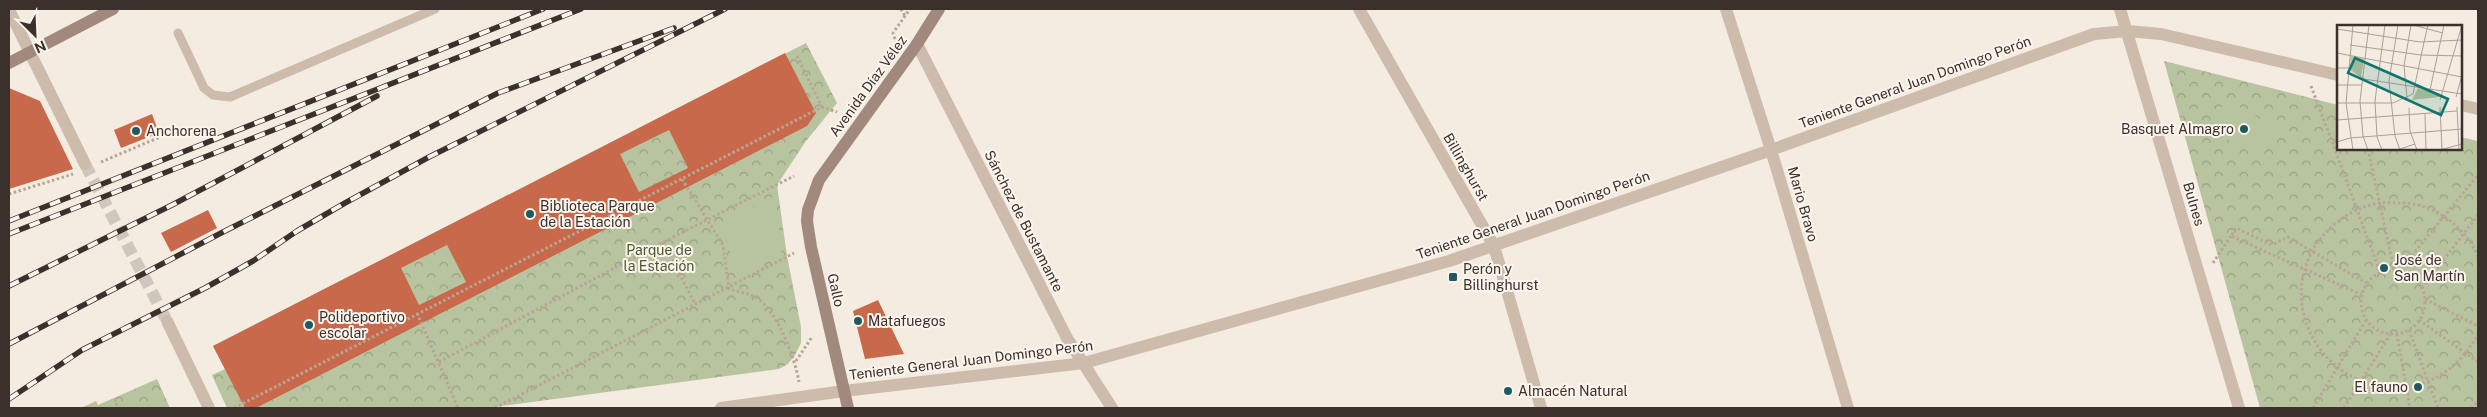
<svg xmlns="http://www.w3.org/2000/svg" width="2487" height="417" viewBox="0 0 2487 417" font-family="'Public Sans',sans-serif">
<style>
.park{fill:url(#park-crowns)}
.pitch{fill:#b8c4a0}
.building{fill:#c8694b;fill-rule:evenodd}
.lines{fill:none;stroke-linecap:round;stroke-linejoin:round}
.street-tunnel{stroke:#cfc6bd;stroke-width:12;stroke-dasharray:12 6;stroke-linecap:butt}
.path{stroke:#b9a596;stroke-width:3;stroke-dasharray:2.5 2.5;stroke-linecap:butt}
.lane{stroke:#cdbbac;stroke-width:9}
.street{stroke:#cdbbac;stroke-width:12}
.secondary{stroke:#a18a7d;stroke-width:12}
.rail-casing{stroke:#3b302b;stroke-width:5.5}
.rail{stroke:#fbf5ee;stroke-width:4;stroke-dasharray:11;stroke-linecap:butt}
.poi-dot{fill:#1f5a5e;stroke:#fbf5ee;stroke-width:2}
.labels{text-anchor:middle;stroke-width:4;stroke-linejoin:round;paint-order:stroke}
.street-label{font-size:14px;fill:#3b302b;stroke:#fbf5ee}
.poi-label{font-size:14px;fill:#3b302b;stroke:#fbf5ee;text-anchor:start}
.park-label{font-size:14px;fill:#4a5a2e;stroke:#fbf5ee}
.inset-road{fill:none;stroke:#aaa098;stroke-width:1}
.view{fill:#0f766e;fill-opacity:0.15;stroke:#0f766e;stroke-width:2.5}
.inset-edge{fill:none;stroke:#3b302b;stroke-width:2.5}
</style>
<defs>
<pattern id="park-crowns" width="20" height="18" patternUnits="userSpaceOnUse" patternTransform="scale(1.25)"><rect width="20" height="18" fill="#b8c4a0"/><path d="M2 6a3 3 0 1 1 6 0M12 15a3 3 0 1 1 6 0" fill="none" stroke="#97a083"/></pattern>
</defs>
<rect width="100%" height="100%" fill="#f4ebe1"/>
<g class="park">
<polygon points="806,43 837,103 806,141 777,185 787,256 801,327 801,343 795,355 788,364 779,369 487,408 227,408 212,375 225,369 213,346"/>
<polygon points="2164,61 2338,105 2338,149 2461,149 2461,137 2478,141 2478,408 2260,408"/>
<polygon points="157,379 170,408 81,408 96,401 98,405"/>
</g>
<g class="pitch">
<polygon points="2226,100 2279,129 2261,158 2209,129"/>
<polygon points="775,196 782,254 736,277 731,266 729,241 721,223"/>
</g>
<g class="building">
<path d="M785 53 816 113 807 126 256 408H245L213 346ZM669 130 688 168 639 192 620 154ZM447 245 466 282 419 305 401 268Z"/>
<polygon points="9,88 40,101 73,169 9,189"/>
<polygon points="152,114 159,133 121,148 114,130"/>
<polygon points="208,210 217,228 171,252 161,233"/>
<polygon points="878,300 904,354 865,359 853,311"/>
</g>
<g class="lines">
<polyline class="street-tunnel" points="85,164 167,321"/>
<g class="path">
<polyline points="901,9 905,16"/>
<polyline points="895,39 893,33 910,9"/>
<polyline points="797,56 822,107"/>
<polyline points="2311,86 2331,139"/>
<polyline points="2338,139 2331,139 2380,272"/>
<polyline points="2368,149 2394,270"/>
<polyline points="101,162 160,137"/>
<path d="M682 179 723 245 729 289C738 292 748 293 755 297 777 309 795 358 799 382"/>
<polyline points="9,194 73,174"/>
<polyline points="663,242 695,304"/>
<path d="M2478 257C2467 228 2435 204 2403 203 2395 203 2387 202 2380 203 2363 205 2349 213 2336 223 2273 274 2301 369 2378 386 2386 388 2396 386 2404 386 2436 386 2464 361 2478 334"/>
<polyline points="2213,263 2231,236"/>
<circle cx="2393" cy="302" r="32"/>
<polyline points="2399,271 2478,175"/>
<polyline points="2422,288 2478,215"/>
<polyline points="2362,295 2231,236 2236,228 2272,245 2288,237 2366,283"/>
<polyline points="2425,299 2478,326"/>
<polyline points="417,313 458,408"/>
<polyline points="2419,320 2478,362"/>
<polyline points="2409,330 2438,408"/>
<polyline points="2397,334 2410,408"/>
<polyline points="796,361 812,337"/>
<polyline points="439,362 663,242 794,176"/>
<polyline points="116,403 119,408"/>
<polyline points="234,408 822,107 837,112"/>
<polyline points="495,408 794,253"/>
<polyline points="2313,408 2366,320"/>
<polyline points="2344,408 2390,335"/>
<polyline points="2471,408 2478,401"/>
</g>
<polyline class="lane" points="178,33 204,88 213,95 230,97 435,9"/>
<g class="street">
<polyline points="1359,9 1494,246 1541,408"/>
<polyline points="1726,9 1771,150 1848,408"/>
<polyline points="2120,9 2239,408"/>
<polyline points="9,10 85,164"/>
<polyline points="917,44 1067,338 1112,408"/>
<polyline points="2461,105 2478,109"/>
<polyline points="167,321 209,408"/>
<polyline points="721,408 844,391 1084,363 1449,261 1771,150 2094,34 2128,31 2161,34 2338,75"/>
</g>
<g class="secondary">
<polyline points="9,63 113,9"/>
<polyline points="848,408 811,247 807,221 808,210 819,180 917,44 939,9"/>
</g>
<g class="rail-casing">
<g id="rail">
<polyline points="9,221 543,9"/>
<polyline points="9,234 581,9"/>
<polyline points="9,286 172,205 377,96"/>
<polyline points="9,344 223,232 498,93 674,28"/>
<polyline points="9,399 82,350 205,288 253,261 297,231 345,203 429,157 725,9"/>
</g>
</g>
<use href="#rail" class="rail"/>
</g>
<g class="poi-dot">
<circle cx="2244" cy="129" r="5"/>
<circle cx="136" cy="131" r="5"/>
<circle cx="530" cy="214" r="5"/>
<circle cx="2384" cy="268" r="5"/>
<rect x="1448" y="272" width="10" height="10" rx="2.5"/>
<circle cx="858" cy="321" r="5"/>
<circle cx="309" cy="325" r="5"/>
<circle cx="2418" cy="387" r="5"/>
<circle cx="1508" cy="391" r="5"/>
</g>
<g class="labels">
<g class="street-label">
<text transform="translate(1915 82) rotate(-20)" y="5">Teniente General Juan Domingo Perón</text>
<text transform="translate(868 86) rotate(-54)" y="5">Avenida Díaz Vélez</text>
<text transform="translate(1466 167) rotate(60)" y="5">Billinghurst</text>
<text transform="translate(1803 204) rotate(74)" y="5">Mario Bravo</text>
<text transform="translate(2194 204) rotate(74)" y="5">Bulnes</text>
<text transform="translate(1533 215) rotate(-19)" y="5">Teniente General Juan Domingo Perón</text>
<text transform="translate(1024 221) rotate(63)" y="5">Sánchez de Bustamante</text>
<text transform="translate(836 290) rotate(77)" y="5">Gallo</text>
<text transform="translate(971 360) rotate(-7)" y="5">Teniente General Juan Domingo Perón</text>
</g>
<g class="poi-label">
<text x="2234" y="134" text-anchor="end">Basquet Almagro</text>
<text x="146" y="136">Anchorena</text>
<text x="540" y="211">Biblioteca Parque<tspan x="540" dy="16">de la Estación</tspan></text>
<text x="2394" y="265">José de<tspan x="2394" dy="16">San Martín</tspan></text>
<text x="1463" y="274">Perón y<tspan x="1463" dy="16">Billinghurst</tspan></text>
<text x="319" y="322">Polideportivo<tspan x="319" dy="16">escolar</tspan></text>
<text x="868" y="326">Matafuegos</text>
<text x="2408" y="392" text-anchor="end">El fauno</text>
<text x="1518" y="396">Almacén Natural</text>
</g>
<g class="park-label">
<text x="659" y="255">Parque de<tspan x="659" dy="16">la Estación</tspan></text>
</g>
</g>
<g transform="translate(2337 25)">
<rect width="125" height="125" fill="#f4ebe1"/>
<path d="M14 31 27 34 24 52 13 42ZM81 63 102 69V72L75 75Z" fill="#b8c4a0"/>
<path class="inset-road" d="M16 0 9 78 16 125M61 0 52 56 58 111 63 125M76 0 106 8M0 4 83 17 125 15M87 17 91 0M13 20 84 30 125 31M0 28 125 52M0 43H12L27 54 125 69M0 60H25M93 65 107 0M119 72 125 50M70 73 67 41 74 0M103 75 125 0M0 78H56L76 69 87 17M103 82 105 125M120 82 122 125M72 83 73 106 80 125M88 88 89 125M0 95 120 86M0 117 13 113 125 104M31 125 26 111 23 76 32 0M45 125 40 112 38 76 48 0M60 125 78 119M103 125 125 119"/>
<path class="view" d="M18 33 111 74 104 90 11 48Z"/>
<rect width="125" height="125" class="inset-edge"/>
</g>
<rect width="2487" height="417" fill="none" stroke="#3b302b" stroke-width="20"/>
<g transform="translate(35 35) rotate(156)" stroke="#fbf5ee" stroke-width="4" paint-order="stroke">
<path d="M0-4L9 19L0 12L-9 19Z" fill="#3b302b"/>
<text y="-8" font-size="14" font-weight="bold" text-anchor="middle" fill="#3b302b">N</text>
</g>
</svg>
